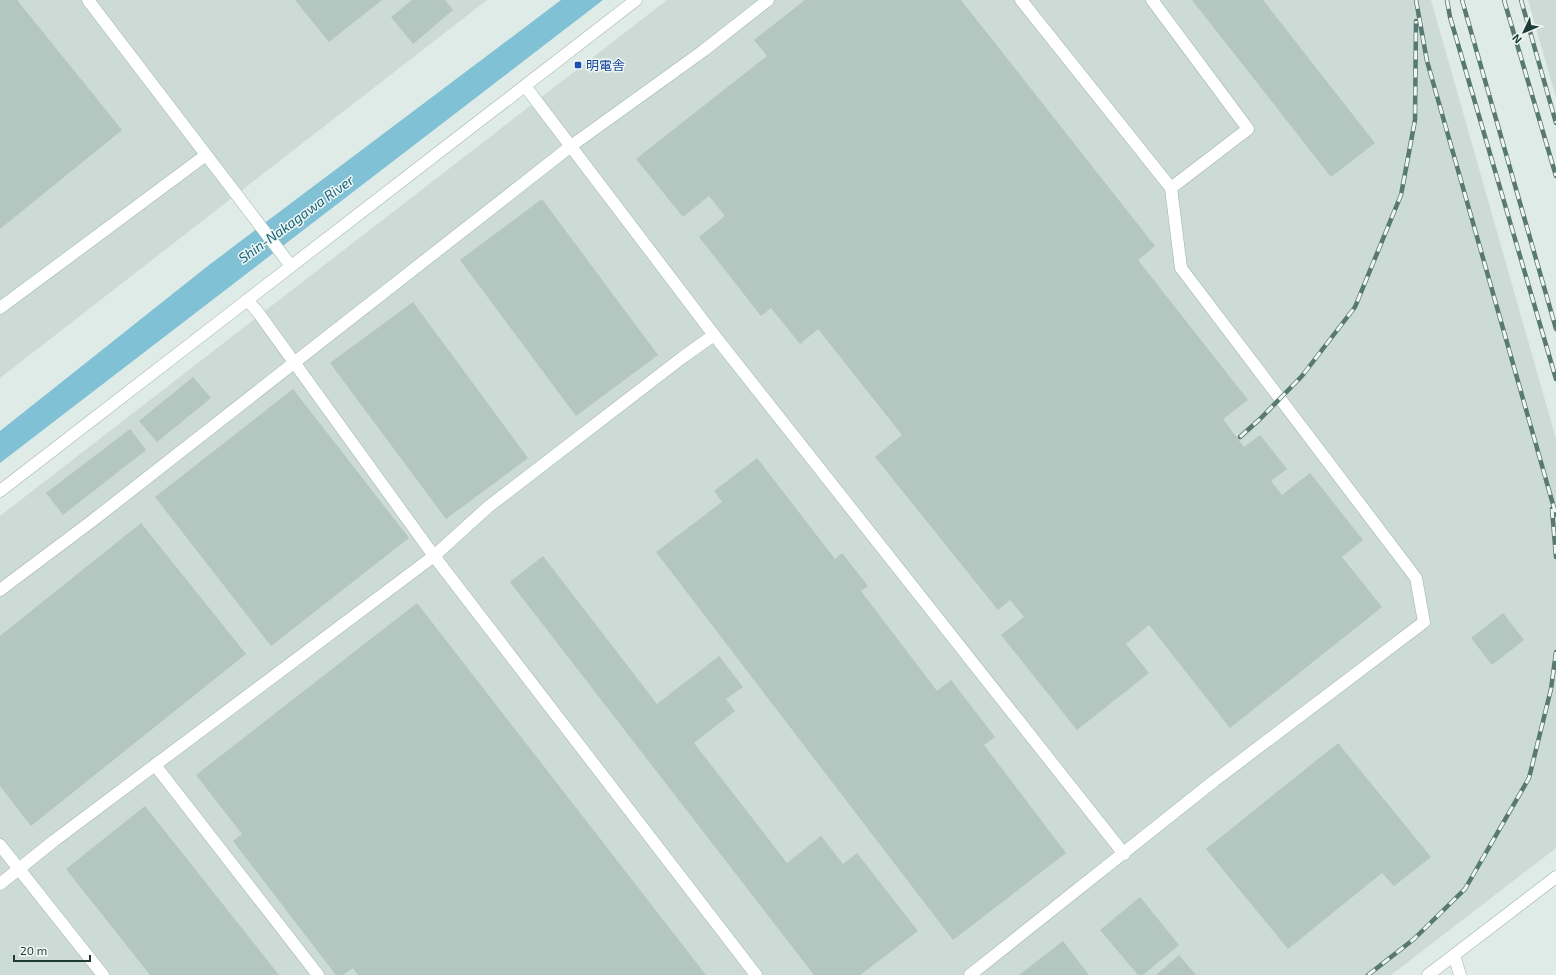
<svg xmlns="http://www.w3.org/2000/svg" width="1556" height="975" viewBox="0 0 1556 975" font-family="'Exo 2','Noto Sans JP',sans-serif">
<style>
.built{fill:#ccdbd5}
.water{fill:#81c1d5}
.building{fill:#b3c6bf}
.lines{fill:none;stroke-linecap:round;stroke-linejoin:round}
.minor-casing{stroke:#a1b3ae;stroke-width:13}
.minor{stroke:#fff;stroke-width:12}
.rail-casing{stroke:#587872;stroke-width:4.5}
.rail{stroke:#eff7f4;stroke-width:3;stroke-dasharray:9;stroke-linecap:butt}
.transit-dot{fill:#1a4fb4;stroke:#eff7f4;stroke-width:1.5}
.labels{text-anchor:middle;stroke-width:3;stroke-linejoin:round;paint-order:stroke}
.transit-label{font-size:13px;fill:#164399;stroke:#eff7f4;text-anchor:start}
.water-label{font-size:14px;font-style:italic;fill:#15627b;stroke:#eff7f4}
</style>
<rect width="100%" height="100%" fill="#deebe6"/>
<g class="built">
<polygon points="0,0 487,0 0,378"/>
<polygon points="667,0 1431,0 1556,439 1556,848 1391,975 0,975 0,516"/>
<polygon points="1528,0 1556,0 1556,98"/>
</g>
<polygon class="water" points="561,0 603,0 0,463 0,431 209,265"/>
<g class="building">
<polygon points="0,0 17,0 122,130 0,229"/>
<polygon points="295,0 382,0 329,42"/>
<polygon points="412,0 445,0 453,10 413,44 391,17"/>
<polygon points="805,0 961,0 1155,246 1138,260 1248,400 1223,419 1244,447 1260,435 1287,469 1271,481 1282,495 1310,473 1363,540 1342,557 1382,607 1230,728 1149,625 1126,644 1149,673 1077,730 1001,635 1024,617 1010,600 998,610 875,457 902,435 818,329 800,344 771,308 761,316 699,237 725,216 709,196 683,217 636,159 767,56 754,40"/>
<polygon points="1192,0 1263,0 1375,143 1331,177"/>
<polygon points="542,199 658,355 576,416 460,260"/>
<polygon points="413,302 528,458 446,519 330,363"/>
<polygon points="193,377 211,398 157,442 139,421"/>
<polygon points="293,389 409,538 271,646 155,497"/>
<polygon points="130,429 146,450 63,515 46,493"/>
<polygon points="757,458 835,559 842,553 868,586 861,591 937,691 951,680 995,737 984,745 1066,853 953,940 656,552 722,502 714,491"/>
<polygon points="141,523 246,654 31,826 0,786 0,636"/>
<polygon points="543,556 657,704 719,656 743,687 726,699 735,711 694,743 787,863 821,836 843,864 857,853 918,931 860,975 814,975 510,582"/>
<polygon points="417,603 706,975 358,975 353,968 343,975 336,975 233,841 242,834 196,775"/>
<polygon points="1503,613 1524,640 1492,665 1471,638"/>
<polygon points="1338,743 1431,857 1394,886 1382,873 1288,949 1206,849"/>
<polygon points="145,806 279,975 150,975 66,869"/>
<polygon points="1140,897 1179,945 1143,975 1138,975 1100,930"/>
<polygon points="1063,941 1089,975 1019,975"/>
<polygon points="1179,955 1196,975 1156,975"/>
</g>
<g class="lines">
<g class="minor-casing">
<g id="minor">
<polyline points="88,0 291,266"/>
<polyline points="1021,0 1171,188"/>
<polyline points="525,86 714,335 1124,854"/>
<polyline points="247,300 257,311 434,556 756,975"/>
<polyline points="0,308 206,155"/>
<polyline points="0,491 636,0"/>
<polyline points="0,590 92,521 571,146 703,51 768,0"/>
<polyline points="155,765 318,975"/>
<polyline points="0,845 103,975"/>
<polyline points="0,884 55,840 434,556 488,507 683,357 714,335"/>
<polyline points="1454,955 1460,975"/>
<polyline points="970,975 1214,781 1424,622 1416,578 1181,268 1171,188 1248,129 1152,0"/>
<polyline points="1428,975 1556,877"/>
</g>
</g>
<use href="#minor" class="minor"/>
<g class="rail-casing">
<g id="rail">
<polyline points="1416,0 1427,61 1556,515"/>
<polyline points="1447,0 1450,17 1556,379"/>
<polyline points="1462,0 1556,329"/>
<polyline points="1504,0 1556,176"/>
<polyline points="1521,0 1556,123"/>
<polyline points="1240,437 1260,419 1302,376 1355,307 1401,195 1415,120 1416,21"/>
<polyline points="1552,509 1556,557"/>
<polyline points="1368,975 1414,939 1465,889 1529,778 1551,689 1556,652"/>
</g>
</g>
<use href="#rail" class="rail"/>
</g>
<rect class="transit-dot" x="574" y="61" width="8" height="8" rx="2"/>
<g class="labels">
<g class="transit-label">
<text x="586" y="70">明電舎</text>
</g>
<g class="water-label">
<text transform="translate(296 219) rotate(-36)" y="5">Shin-Nakagawa River</text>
</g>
</g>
<g transform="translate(1524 32) rotate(226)" stroke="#eff7f4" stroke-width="3" paint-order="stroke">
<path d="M0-3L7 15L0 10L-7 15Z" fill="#1e3c36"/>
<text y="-6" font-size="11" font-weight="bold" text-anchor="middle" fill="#1e3c36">N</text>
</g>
<path d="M14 955v6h76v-6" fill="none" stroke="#1e3c36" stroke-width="2"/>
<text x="20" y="955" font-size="12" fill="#1e3c36" stroke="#eff7f4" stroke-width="3" paint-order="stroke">20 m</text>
</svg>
